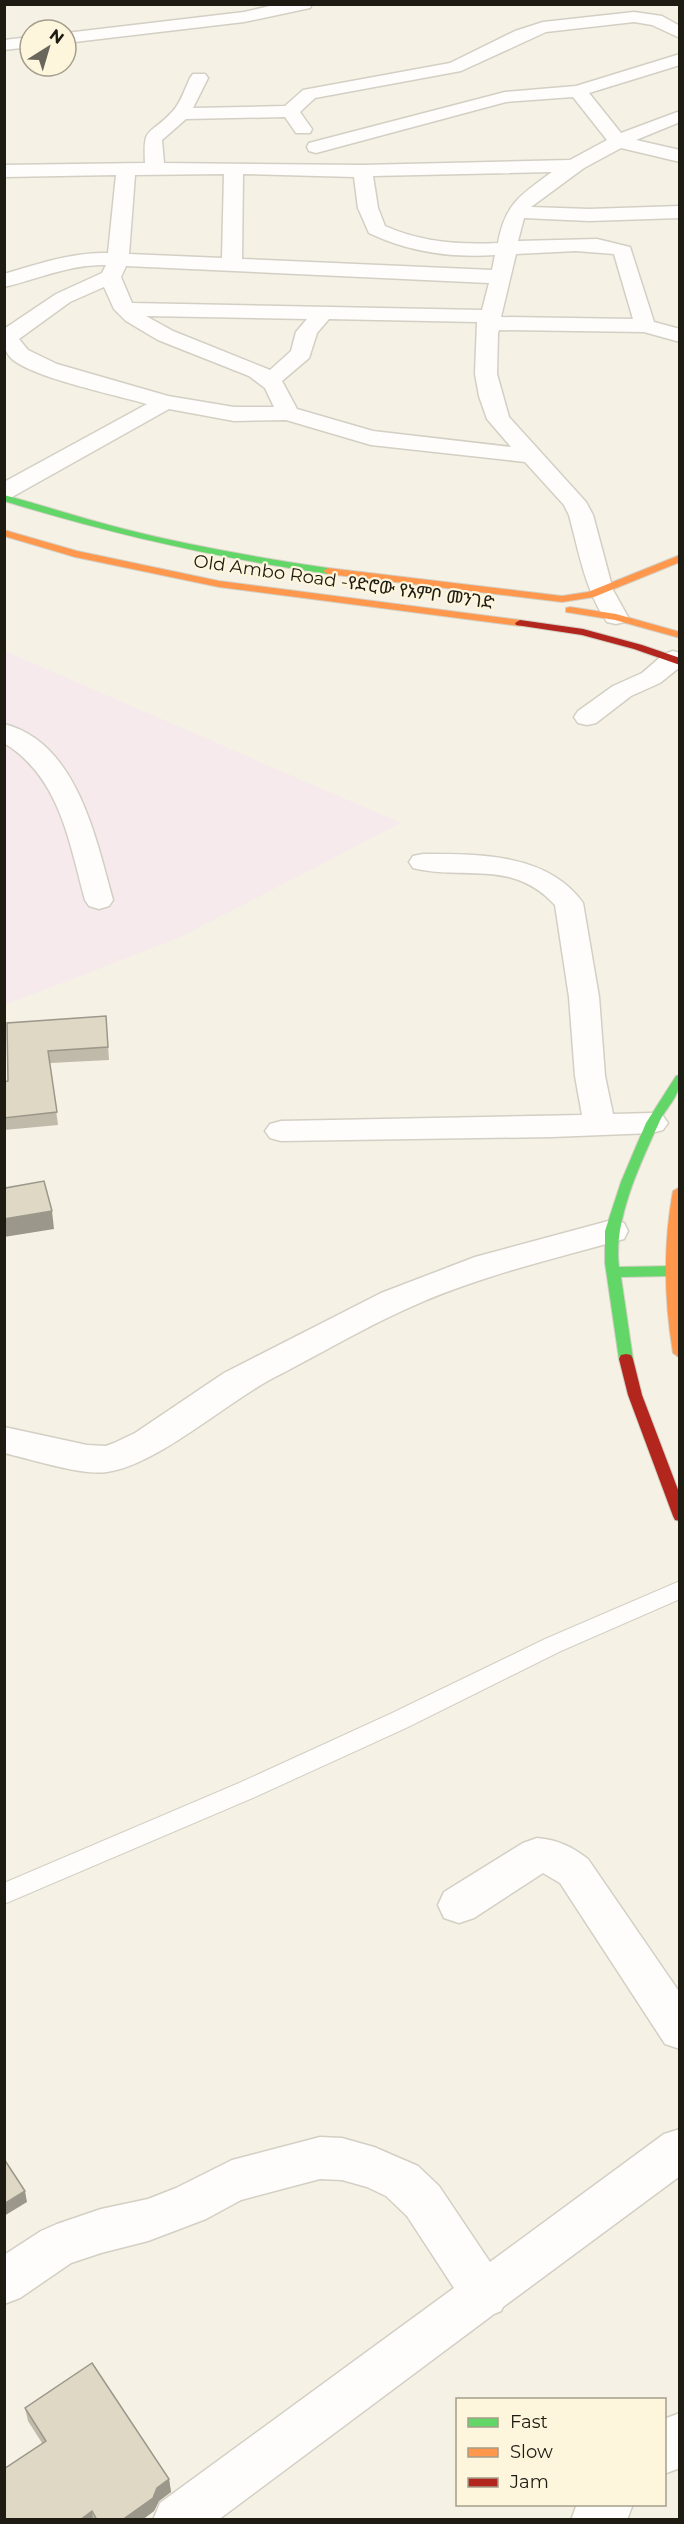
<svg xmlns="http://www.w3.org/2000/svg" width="684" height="2524" viewBox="0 0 684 2524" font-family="Montserrat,'Noto Sans Ethiopic',sans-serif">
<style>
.industrial{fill:#f7eaed}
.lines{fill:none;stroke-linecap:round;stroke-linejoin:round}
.lane-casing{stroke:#d3cfc4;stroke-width:2}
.street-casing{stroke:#d3cfc4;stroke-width:3}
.fast-casing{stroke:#d3cfc4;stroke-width:2}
.slow-casing{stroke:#d3cfc4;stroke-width:2}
.jam-casing{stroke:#d3cfc4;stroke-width:2}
.lane{fill:#fefdfb;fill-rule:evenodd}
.street{fill:#fefdfb;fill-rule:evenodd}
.fast{fill:#63d668;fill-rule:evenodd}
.slow{fill:#ff974d;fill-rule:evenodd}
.jam{fill:#b3261e;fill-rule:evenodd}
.wall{fill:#bfbaa9}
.shaded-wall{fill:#9b978a}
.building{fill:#ded8c5;stroke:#9b978a;stroke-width:1.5}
.labels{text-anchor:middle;stroke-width:4.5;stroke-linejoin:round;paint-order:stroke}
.far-street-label{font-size:18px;fill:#1e1b12;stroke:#fdf5dc}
</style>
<rect width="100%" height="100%" fill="#f5f1e4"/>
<polygon class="industrial" points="5,651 401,823 179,938 5,1005"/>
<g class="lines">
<g class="lane-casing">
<polygon id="lane" points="680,1581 680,1599 561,1651 406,1728 255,1797 4,1904 4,1883 239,1783 390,1714 545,1639"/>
</g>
<g class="street-casing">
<g id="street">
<polygon points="278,4 312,4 310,8 244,22 66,43 66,33 244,12"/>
<path d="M634 12 662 16 680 26V38L652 25 634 22 546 32 461 71 315 98 300 112 312 129 310 133H296L285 117 186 119 162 140 164 163 363 165 570 160 607 140 573 97 506 102 316 153 309 151 307 147 309 143 505 92 576 86 680 54V65L589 93 621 133 680 111V122L636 140 680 150V162L621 148 584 168 531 207 589 209 680 206V218L589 221 524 218 518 241 597 239 630 247 654 322 680 329V342L644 332 499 330 498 333 497 374 509 417 586 502 593 515 613 590 628 617 625 622 616 624 607 622C585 590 579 552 569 515L564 505 525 462 371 445 286 420 234 421 169 409 12 497 4 499V482L147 404C116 395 34 378 12 359 3 351 4 340 4 329L56 294 102 273 106 265C71 264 38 279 4 287V274C38 264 73 252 108 253L116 175 4 177V165L145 163C143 124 149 137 172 112 180 104 185 89 190 78L193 74H205L208 78 193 108 285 106 303 90 450 63 515 31 543 22ZM552 172C522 194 505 203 498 243 460 245 420 242 385 226L378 208 373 176ZM224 174 222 258 129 254 135 175ZM243 174 354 177 358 208 369 233C408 252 453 258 495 255L492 270 242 259ZM576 251 614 254 633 319 501 317 516 254ZM126 266 489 283 482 310 132 303 121 277ZM104 287 114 309 126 321 158 340 249 376 265 388 274 407H234L168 396 57 364 28 350 19 339 70 302ZM146 316 307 319 296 332 291 351 270 370 173 331ZM329 319 477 322 475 374 479 396 487 419 511 447 373 431 297 409 282 381 309 358 317 333Z"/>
<polygon points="30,37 30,47 4,50 4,40"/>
<polygon points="673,651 680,653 680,667 660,683 631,696 596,723 587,725 578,723 574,717 578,711 613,686 642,673 664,654"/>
<path d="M4 724C77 742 96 839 113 900L109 906 99 909 89 906 85 900C69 842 60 777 4 743Z"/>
<path d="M423 854C478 854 548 853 583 903L599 997 605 1076 613 1114 652 1113 663 1116 668 1123 663 1130 652 1133 552 1137 281 1141 270 1138 265 1131 270 1124 281 1121 582 1115 575 1076 569 997 555 905C511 858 465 881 413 868L409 862 413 856Z"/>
<path d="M612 1220 624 1223 628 1231 624 1239C550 1260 474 1277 404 1310 360 1330 318 1355 275 1377 225 1403 159 1464 107 1472 82 1476 31 1459 4 1453V1427L87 1445 106 1446 114 1443 135 1433 224 1373 381 1293 475 1257Z"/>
<path d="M537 1838C558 1840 571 1846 588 1859L680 1993V2049L665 2044 560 1883 543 1873 474 1918 459 1923 444 1918 438 1905 444 1892 523 1843Z"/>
<polygon points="680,2129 680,2176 503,2307 501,2311 494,2314 218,2520 153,2520 160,2503 454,2288 407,2216 386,2196 367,2187 342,2180 320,2179 241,2200 206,2219 148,2241 101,2253 71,2263 20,2298 4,2304 4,2255 41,2231 57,2224 101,2209 148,2199 176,2188 232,2160 320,2137 342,2138 374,2147 418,2166 439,2186 490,2262 664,2134"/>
<polygon points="680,2413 680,2468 664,2474 664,2419"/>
<polygon points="577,2504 633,2504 627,2520 571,2520"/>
</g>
</g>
<g class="fast-casing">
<g id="fast">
<path d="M4 495C45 506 84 519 124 529 191 546 260 558 328 568L333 571 328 574C218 558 111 534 4 501Z"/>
<path d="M680 1075C680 1100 667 1104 658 1125 639 1166 613 1222 619 1267L672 1266 679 1271 672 1276 621 1277 633 1359 631 1363H621L619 1359 605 1263V1231L621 1182 646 1123 676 1076Z"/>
</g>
</g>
<g class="slow-casing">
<g id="slow">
<polygon points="4,530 77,551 219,581 520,620 525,623 520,626 219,587 75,557 4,536"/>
<polygon points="680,555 680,562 594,597 562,602 328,574 323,571 328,568 562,596 588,592"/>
<polygon points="570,607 616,614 680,632 680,638 615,620 566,612 566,608"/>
<path d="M680 1187V1358L673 1353C664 1298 663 1246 673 1191Z"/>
</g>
</g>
<g class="jam-casing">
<g id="jam">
<polygon points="520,620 583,629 642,645 680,658 680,665 634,649 582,635 516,625 515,623"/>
<polygon points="626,1354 631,1355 633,1359 642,1395 680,1495 680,1521 675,1520 673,1516 628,1395 619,1359 621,1355"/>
</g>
</g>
<use href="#lane" class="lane"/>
<use href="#street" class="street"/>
<use href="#fast" class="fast"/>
<use href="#slow" class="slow"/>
<use href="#jam" class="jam"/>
</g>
<g class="wall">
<polygon points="106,1016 109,1060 50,1063 58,1125 4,1130 4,1082 8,1081 7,1023"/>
<polygon points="25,2408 169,2479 171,2492 159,2501 154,2511 142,2520 4,2520 42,2443 28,2421"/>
</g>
<g class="shaded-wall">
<polygon points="52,1211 54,1229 4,1237 4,1219"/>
<polygon points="25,2191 27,2202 4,2216 4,2204"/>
<polygon points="169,2479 171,2492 159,2501 154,2511 142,2520 122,2520 157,2488"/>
<polygon points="92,2511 93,2520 80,2520"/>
</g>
<g class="building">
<polygon points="106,1016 108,1047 48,1051 57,1112 4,1118 4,1082 8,1081 7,1023"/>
<polygon points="4,1181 5,1188 44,1181 52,1211 4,1219"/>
<polygon points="4,2159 25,2191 4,2204"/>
<polygon points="92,2363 169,2479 157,2488 153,2498 122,2520 97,2520 92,2511 80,2520 4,2520 4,2469 46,2441 25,2408"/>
</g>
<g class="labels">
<g class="far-street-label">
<text transform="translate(344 582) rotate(8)" y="6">Old Ambo Road -የድሮው የአምቦ መንገድ</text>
</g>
</g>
<rect width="684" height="2524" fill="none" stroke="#1e1b12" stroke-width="12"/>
<rect x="456" y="2398" width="210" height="108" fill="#fdf5dc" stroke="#a49e8b" stroke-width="1.5"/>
<rect x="468" y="2418" width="30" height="9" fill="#63d668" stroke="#a49e8b" stroke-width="1.5"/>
<text x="510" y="2428" font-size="18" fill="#1e1b12">Fast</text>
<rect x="468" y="2448" width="30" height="9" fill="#ff974d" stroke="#a49e8b" stroke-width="1.5"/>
<text x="510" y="2458" font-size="18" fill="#1e1b12">Slow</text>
<rect x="468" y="2478" width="30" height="9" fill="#b3261e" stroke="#a49e8b" stroke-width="1.5"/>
<text x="510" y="2488" font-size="18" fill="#1e1b12">Jam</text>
<g transform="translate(48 48) rotate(37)"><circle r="28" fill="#fdf5dc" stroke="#a49e8b" stroke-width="1.5"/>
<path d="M0-4.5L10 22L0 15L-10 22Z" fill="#69665c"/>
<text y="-9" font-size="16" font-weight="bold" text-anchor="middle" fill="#1e1b12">N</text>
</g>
</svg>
